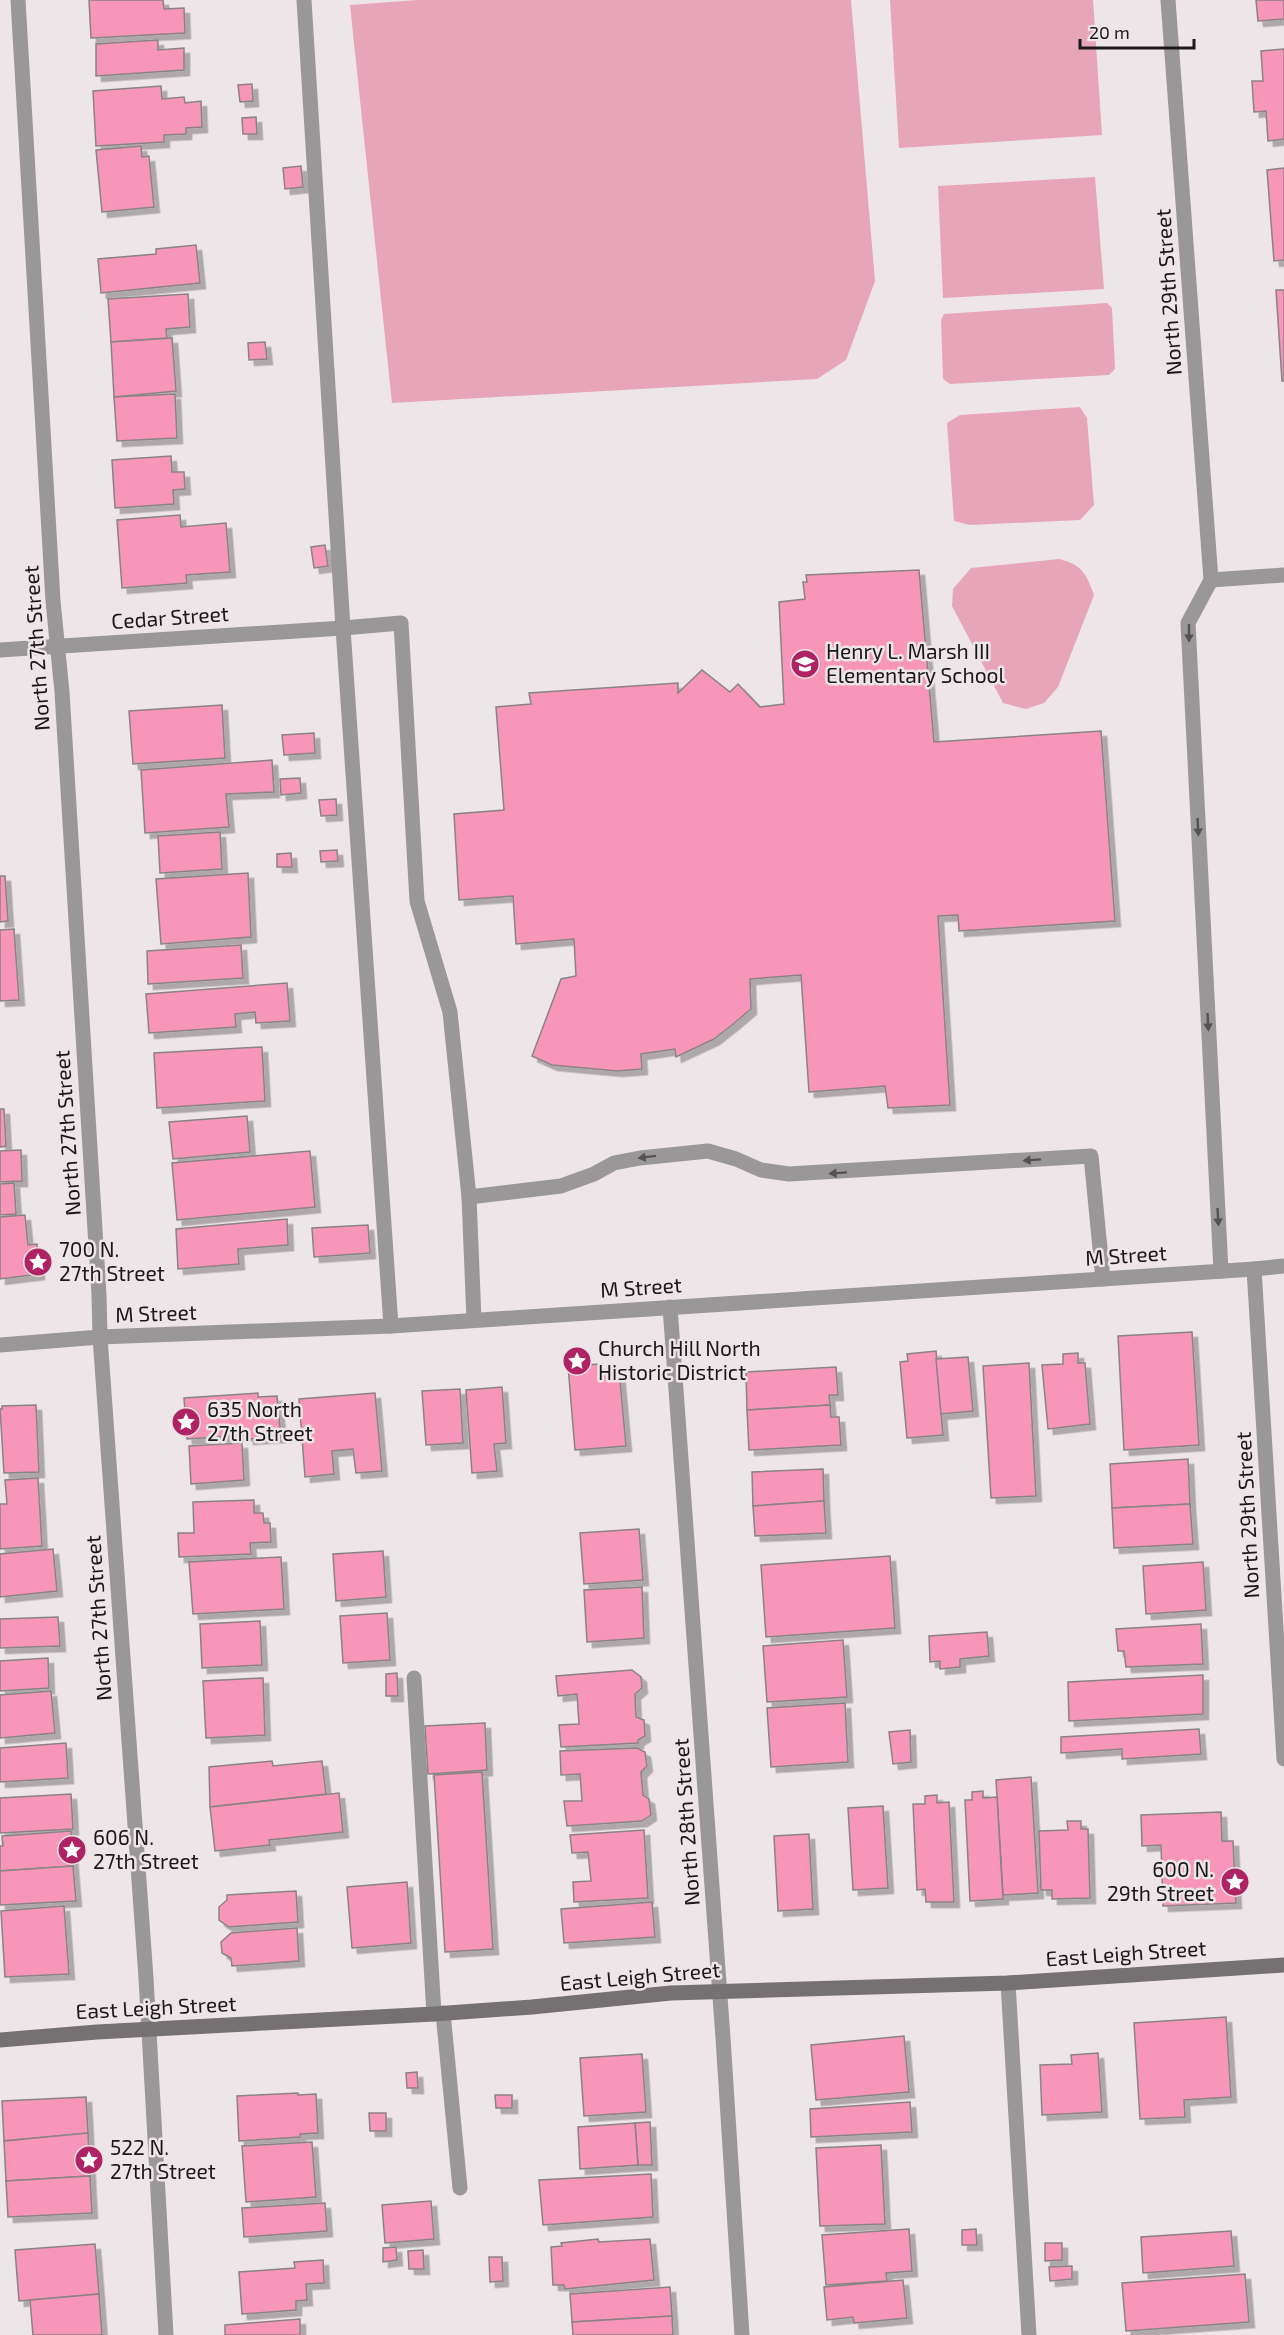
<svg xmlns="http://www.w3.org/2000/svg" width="1284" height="2335" viewBox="0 0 1284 2335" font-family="'Exo 2',sans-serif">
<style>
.green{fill:#e7a5ba}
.building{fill:#f796b8;stroke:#8a8385;stroke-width:1.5;filter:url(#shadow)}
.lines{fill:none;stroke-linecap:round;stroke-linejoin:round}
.lane{stroke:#9a9798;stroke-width:15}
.street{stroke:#9a9798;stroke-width:15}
.secondary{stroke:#757072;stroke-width:15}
.oneway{fill:#545152}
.labels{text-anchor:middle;stroke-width:5;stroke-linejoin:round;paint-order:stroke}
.street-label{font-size:21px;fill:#1a1818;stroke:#ede5e7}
.poi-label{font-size:21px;fill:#1a1818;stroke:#ede5e7;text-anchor:start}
</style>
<defs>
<filter id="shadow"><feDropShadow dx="5.5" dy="5.5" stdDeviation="0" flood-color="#0004"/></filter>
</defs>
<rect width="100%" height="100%" fill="#ede5e7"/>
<g class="green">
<polygon points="417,0 851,0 875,281 846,360 817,379 392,403 350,5"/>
<polygon points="890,0 1093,0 1102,135 899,148"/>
<polygon points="1095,177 1104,289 943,298 938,186"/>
<polygon points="1107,303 1112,308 1115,369 1109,375 950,384 943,379 941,320 944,314"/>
<polygon points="1080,407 1087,418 1094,505 1080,520 970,525 954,521 947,423 960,415"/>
<path d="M1059 559C1082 565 1086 573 1094 595L1058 687 1044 703 1026 709 1003 703 952 606 953 589 971 568Z"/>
</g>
<g class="building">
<polygon points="89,0 163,0 164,9 184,8 185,33 91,38"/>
<polygon points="1256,0 1284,0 1284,19 1258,21"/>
<polygon points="158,40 158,50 184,48 184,70 96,76 96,44"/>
<polygon points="1284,49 1284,139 1268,141 1266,111 1254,112 1252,81 1263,81 1261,51"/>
<polygon points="252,84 253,101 240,102 238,85"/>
<polygon points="161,86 162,99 184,97 185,103 201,101 202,127 186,128 186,134 164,135 164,142 96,146 93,91"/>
<polygon points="256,117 257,134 243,134 242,118"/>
<polygon points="141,146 142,157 149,156 154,207 102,212 96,150"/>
<polygon points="301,166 303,187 285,189 283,168"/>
<polygon points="1284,168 1284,260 1274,261 1267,170"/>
<polygon points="196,245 200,283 101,293 98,259 156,254 156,249"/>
<polygon points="1276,290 1284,290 1284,381 1282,381"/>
<polygon points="188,294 190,327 166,329 167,338 111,342 108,299"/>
<polygon points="172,338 176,391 114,397 111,342"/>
<polygon points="265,342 267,359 249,360 248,343"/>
<polygon points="175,394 177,438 117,441 114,397"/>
<polygon points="171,456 172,472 184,472 185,489 173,490 174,504 115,508 112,460"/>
<polygon points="180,515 181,527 226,523 230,572 186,575 187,583 122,588 117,520"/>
<polygon points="325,545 328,566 314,568 311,547"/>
<polygon points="919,570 934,742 1101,731 1115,921 959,931 958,915 938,916 950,1105 888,1108 885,1086 809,1092 801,975 750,979 751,1009 732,1025 714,1039 676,1057 675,1049 641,1054 642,1069 617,1071 552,1065 532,1056 561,979 576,976 574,939 516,944 513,896 459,900 454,814 504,810 496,707 531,704 529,693 678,683 678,693 702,670 730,692 738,684 760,707 784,704 779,602 805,599 803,582 807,582 806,575"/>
<polygon points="222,705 225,758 133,764 129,711"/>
<polygon points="314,733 315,753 284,755 282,735"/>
<polygon points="272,760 274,792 226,794 229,827 145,833 141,770"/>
<polygon points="300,778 301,793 281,795 280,779"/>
<polygon points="336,799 337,815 321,816 319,800"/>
<polygon points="220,832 222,869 160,873 158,836"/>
<polygon points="337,850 338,861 321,862 320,851"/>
<polygon points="291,853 292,867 277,867 277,854"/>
<polygon points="248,873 251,937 161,944 156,879"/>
<polygon points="0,876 5,876 8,921 0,922"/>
<polygon points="14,929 19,1000 0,1001 0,930"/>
<polygon points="241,945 243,978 148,984 147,951"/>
<polygon points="287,983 290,1021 256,1023 255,1012 235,1014 236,1027 149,1033 146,994"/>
<polygon points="262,1047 265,1101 157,1108 154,1053"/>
<polygon points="0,1109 4,1109 6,1146 0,1147"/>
<polygon points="247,1116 250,1152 173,1159 169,1122"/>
<polygon points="21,1150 22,1181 0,1182 0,1151"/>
<polygon points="310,1151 315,1207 177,1220 172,1163"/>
<polygon points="14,1183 16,1214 0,1215 0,1184"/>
<polygon points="25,1215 28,1245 37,1244 39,1274 0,1279 0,1217"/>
<polygon points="287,1219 288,1245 238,1249 239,1264 178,1269 176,1229"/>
<polygon points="368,1225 370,1253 314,1257 312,1228"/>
<polygon points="1192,1332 1199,1445 1124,1450 1118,1336"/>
<polygon points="936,1351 943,1435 907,1438 900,1362 908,1361 907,1354"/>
<polygon points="1078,1353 1078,1363 1085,1363 1090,1424 1048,1429 1042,1365 1063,1364 1063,1354"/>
<polygon points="968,1357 973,1411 941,1414 936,1359"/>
<polygon points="1029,1363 1036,1496 991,1498 983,1366"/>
<polygon points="600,1364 601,1372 619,1370 626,1446 575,1450 568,1366"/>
<polygon points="836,1367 838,1395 829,1395 830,1405 747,1410 746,1372"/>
<polygon points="502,1387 506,1443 494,1444 497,1471 472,1473 466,1390"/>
<polygon points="460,1389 463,1443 426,1445 422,1391"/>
<polygon points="258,1393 258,1397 277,1396 281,1437 248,1439 248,1435 187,1439 184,1398"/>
<polygon points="375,1393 382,1471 356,1473 353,1449 332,1451 334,1474 305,1477 299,1399"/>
<polygon points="36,1405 39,1472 4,1473 0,1409 2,1409 2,1406"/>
<polygon points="830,1405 831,1417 839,1417 841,1445 749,1450 747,1410"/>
<polygon points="242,1443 244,1480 191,1484 189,1446"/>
<polygon points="1188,1459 1190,1504 1112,1508 1110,1464"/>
<polygon points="823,1469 824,1501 753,1506 752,1472"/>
<polygon points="38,1478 42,1546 0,1549 0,1504 7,1504 5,1480"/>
<polygon points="254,1500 254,1513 263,1513 264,1523 270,1523 271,1542 250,1543 251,1554 179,1557 178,1533 194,1533 193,1502"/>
<polygon points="824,1501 826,1533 755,1536 753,1506"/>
<polygon points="1190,1504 1193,1544 1114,1548 1112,1508"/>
<polygon points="639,1529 643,1580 584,1584 580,1533"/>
<polygon points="53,1549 57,1591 0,1597 0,1554"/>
<polygon points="383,1551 386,1597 336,1601 333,1554"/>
<polygon points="890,1556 895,1628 766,1637 761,1565"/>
<polygon points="281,1557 284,1609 193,1614 189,1562"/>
<polygon points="1203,1562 1206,1610 1146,1614 1143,1566"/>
<polygon points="642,1587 644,1638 587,1642 584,1590"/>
<polygon points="387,1613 390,1660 343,1663 340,1616"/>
<polygon points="58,1617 60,1646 0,1648 0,1619"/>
<polygon points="260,1621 262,1665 202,1668 200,1624"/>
<polygon points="1201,1624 1203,1664 1126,1667 1124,1651 1118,1651 1116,1629"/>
<polygon points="987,1632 989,1656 960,1659 960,1667 940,1669 940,1661 930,1662 929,1636"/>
<polygon points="843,1640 847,1697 767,1702 763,1646"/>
<polygon points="48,1658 49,1688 0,1691 0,1661"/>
<polygon points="632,1670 641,1677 642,1688 635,1694 636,1717 644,1720 645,1736 638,1740 638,1743 561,1747 559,1725 579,1724 577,1694 558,1696 556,1676"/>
<polygon points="397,1673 398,1696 386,1696 386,1674"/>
<polygon points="1203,1675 1203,1714 1069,1721 1068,1682"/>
<polygon points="263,1678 265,1735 206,1738 203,1681"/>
<polygon points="51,1691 55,1733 0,1738 0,1695"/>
<polygon points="845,1703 848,1762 771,1767 767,1708"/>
<polygon points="485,1723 487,1770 428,1774 425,1726"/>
<polygon points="1199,1729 1201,1754 1122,1759 1122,1749 1061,1753 1061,1737"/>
<polygon points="910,1730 911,1762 893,1764 889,1732"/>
<polygon points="66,1743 68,1778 0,1782 0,1748"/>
<polygon points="637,1748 645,1752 647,1766 641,1772 643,1795 649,1799 651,1815 642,1821 567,1826 564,1801 582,1801 580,1774 561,1775 560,1751"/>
<polygon points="272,1761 273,1766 322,1761 326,1794 210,1807 209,1767"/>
<polygon points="482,1772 493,1949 445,1952 434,1775"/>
<polygon points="1031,1777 1038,1893 1003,1895 996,1780"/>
<polygon points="983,1791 983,1798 997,1797 1003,1899 970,1901 965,1800 972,1800 972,1792"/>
<polygon points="339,1793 343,1832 269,1840 270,1845 215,1851 210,1807"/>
<polygon points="71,1794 73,1829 0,1833 0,1798"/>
<polygon points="937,1795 937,1803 949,1802 954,1902 926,1902 925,1889 917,1890 913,1804 925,1804 925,1796"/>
<polygon points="883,1806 888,1888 853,1890 848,1808"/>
<polygon points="1221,1812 1222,1841 1233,1841 1236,1903 1163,1906 1161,1845 1142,1846 1141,1815"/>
<polygon points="1067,1821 1081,1821 1081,1829 1088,1829 1090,1898 1052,1899 1052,1890 1041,1890 1039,1831 1068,1830"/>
<polygon points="644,1830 648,1898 574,1902 573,1882 591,1881 588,1852 572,1853 570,1835"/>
<polygon points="71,1831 73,1866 0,1871 0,1846 3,1846 2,1836"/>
<polygon points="809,1834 813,1909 778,1911 774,1836"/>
<polygon points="73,1866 76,1901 0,1905 0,1871"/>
<polygon points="407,1882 411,1943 352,1948 347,1887"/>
<polygon points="296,1891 298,1922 229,1927 219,1920 219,1907 227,1900 227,1895"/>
<polygon points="652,1902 655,1937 564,1943 561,1909"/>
<polygon points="64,1906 69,1974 5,1977 1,1911"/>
<polygon points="297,1928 299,1961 232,1966 231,1958 222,1953 221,1942 231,1933"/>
<polygon points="1226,2017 1231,2097 1184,2100 1185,2117 1140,2119 1134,2023"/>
<polygon points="904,2036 909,2092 816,2100 811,2045"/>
<polygon points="1098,2053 1102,2112 1042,2115 1040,2065 1072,2064 1071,2055"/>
<polygon points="642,2054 646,2112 584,2116 580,2058"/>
<polygon points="417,2072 418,2088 407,2088 406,2073"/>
<polygon points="298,2093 298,2095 316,2094 318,2133 300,2134 300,2137 239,2141 237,2096"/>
<polygon points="495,2095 512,2095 512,2108 496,2108"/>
<polygon points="86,2097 88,2133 4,2141 2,2101"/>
<polygon points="910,2102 912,2132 811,2137 810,2109"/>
<polygon points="369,2113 386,2113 386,2131 370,2131"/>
<polygon points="650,2122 652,2165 638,2165 635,2123"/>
<polygon points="635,2123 638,2165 580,2169 578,2127"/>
<polygon points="88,2133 90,2176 6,2181 4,2141"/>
<polygon points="312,2142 316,2197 246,2202 242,2146"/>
<polygon points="881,2145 885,2224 820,2226 816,2148"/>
<polygon points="651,2174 653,2217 543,2225 539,2180"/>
<polygon points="90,2176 92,2213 8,2217 6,2181"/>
<polygon points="431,2201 434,2239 385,2243 382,2205"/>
<polygon points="325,2203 327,2231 244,2237 242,2208"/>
<polygon points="909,2229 912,2271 886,2273 887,2281 826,2285 822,2235"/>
<polygon points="976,2229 977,2245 962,2245 962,2230"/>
<polygon points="1231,2231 1234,2266 1143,2273 1141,2237"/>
<polygon points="598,2239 599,2242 650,2239 654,2280 565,2289 564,2285 553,2285 551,2247 562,2246 561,2243"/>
<polygon points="1045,2243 1062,2243 1062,2260 1045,2261"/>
<polygon points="95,2244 99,2294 19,2301 15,2250"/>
<polygon points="396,2247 397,2260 383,2262 383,2248"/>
<polygon points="423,2250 424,2269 409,2269 408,2251"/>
<polygon points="489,2257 502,2257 503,2281 490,2282"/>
<polygon points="323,2260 324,2283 306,2284 307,2300 296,2301 296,2310 242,2314 239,2272 295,2268 294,2262"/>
<polygon points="1072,2266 1072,2279 1050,2281 1049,2267"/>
<polygon points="1245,2274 1249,2322 1126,2331 1122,2283"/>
<polygon points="903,2280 907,2318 854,2323 853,2317 827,2320 824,2287"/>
<polygon points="670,2287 672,2316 572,2322 570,2294"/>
<polygon points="99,2294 102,2335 33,2335 30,2300"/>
<polygon points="672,2316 673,2335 573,2335 572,2322"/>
<polygon points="300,2319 300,2335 225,2335 225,2325"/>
</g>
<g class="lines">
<g class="lane">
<polyline points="304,0 343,628 391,1326"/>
<polyline points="1211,580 1188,623 1221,1271"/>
<polyline points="343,628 401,623 417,901 450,1012 469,1197 474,1320"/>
<polyline points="469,1197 561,1186 594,1174 614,1163 640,1158 708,1151 736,1159 761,1170 789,1174 1091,1156 1103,1279"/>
<polyline points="414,1678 434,2014"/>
<polyline points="1008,1983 1029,2335"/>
<polyline points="443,2013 460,2188"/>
</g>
<g class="street">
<polyline points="18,0 53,601 62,692 99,1295 100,1337 146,1978 166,2335"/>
<polyline points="1168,0 1211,580 1284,575"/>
<polyline points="0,650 343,628"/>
<polyline points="1254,1269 1284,1759"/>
<polyline points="670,1307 723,2038 742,2335"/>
<polyline points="0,1345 100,1337 391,1326 1254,1269 1284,1266"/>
</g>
<polyline class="secondary" points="0,2040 97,2032 434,2014 532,2007 671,1993 1008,1983 1284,1965"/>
</g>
<defs><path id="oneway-solid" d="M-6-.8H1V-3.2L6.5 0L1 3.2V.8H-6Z" transform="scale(1.5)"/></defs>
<g class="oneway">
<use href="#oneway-solid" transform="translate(1189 633) rotate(90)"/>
<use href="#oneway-solid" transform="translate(1198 827) rotate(87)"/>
<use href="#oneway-solid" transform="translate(1208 1022) rotate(87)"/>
<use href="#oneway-solid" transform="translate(647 1157) rotate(173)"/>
<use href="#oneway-solid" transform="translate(1032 1160) rotate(176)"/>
<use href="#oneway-solid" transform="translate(838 1173) rotate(176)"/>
<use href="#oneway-solid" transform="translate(1218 1217) rotate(87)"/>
</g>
<defs>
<g id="school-disc" transform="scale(1.5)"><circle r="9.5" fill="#ad2364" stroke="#ede5e7"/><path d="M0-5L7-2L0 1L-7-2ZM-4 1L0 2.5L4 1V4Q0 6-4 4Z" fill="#fff"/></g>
<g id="sight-disc" transform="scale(1.5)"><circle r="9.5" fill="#ad2364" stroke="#ede5e7"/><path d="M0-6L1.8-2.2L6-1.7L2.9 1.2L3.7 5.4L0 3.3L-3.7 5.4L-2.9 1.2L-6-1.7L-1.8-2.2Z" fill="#fff"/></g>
</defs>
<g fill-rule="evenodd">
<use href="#school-disc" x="805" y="664"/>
<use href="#sight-disc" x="38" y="1262"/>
<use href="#sight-disc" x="577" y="1361"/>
<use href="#sight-disc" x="186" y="1422"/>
<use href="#sight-disc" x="72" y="1850"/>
<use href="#sight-disc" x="1235" y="1882"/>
<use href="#sight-disc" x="89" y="2160"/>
</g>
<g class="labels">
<g class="street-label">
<text transform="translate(1169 292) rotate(-94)" y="7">North 29th Street</text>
<text transform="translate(170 618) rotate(-4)" y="7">Cedar Street</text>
<text transform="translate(37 648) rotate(-94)" y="7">North 27th Street</text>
<text transform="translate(68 1133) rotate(-94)" y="7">North 27th Street</text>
<text transform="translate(1126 1256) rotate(-4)" y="7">M Street</text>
<text transform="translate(641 1288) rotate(-4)" y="7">M Street</text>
<text transform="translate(156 1314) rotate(-2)" y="7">M Street</text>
<text transform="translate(1248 1515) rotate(-93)" y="7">North 29th Street</text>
<text transform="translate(99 1618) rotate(-94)" y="7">North 27th Street</text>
<text transform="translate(687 1822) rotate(-94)" y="7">North 28th Street</text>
<text transform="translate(1126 1954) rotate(-4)" y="7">East Leigh Street</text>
<text transform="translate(640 1977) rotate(-5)" y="7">East Leigh Street</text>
<text transform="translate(156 2008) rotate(-3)" y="7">East Leigh Street</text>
</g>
<g class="poi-label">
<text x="826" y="659">Henry L. Marsh III<tspan x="826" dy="24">Elementary School</tspan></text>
<text x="59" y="1257">700 N.<tspan x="59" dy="24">27th Street</tspan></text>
<text x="598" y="1356">Church Hill North<tspan x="598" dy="24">Historic District</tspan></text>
<text x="207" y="1417">635 North<tspan x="207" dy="24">27th Street</tspan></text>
<text x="93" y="1845">606 N.<tspan x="93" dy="24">27th Street</tspan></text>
<text x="1214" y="1877" text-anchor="end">600 N.<tspan x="1214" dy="24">29th Street</tspan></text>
<text x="110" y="2155">522 N.<tspan x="110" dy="24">27th Street</tspan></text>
</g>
</g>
<path d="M1080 39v9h114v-9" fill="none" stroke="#1a1818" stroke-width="3"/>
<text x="1089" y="39" font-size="18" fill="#1a1818" stroke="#ede5e7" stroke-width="4.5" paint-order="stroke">20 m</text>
</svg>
